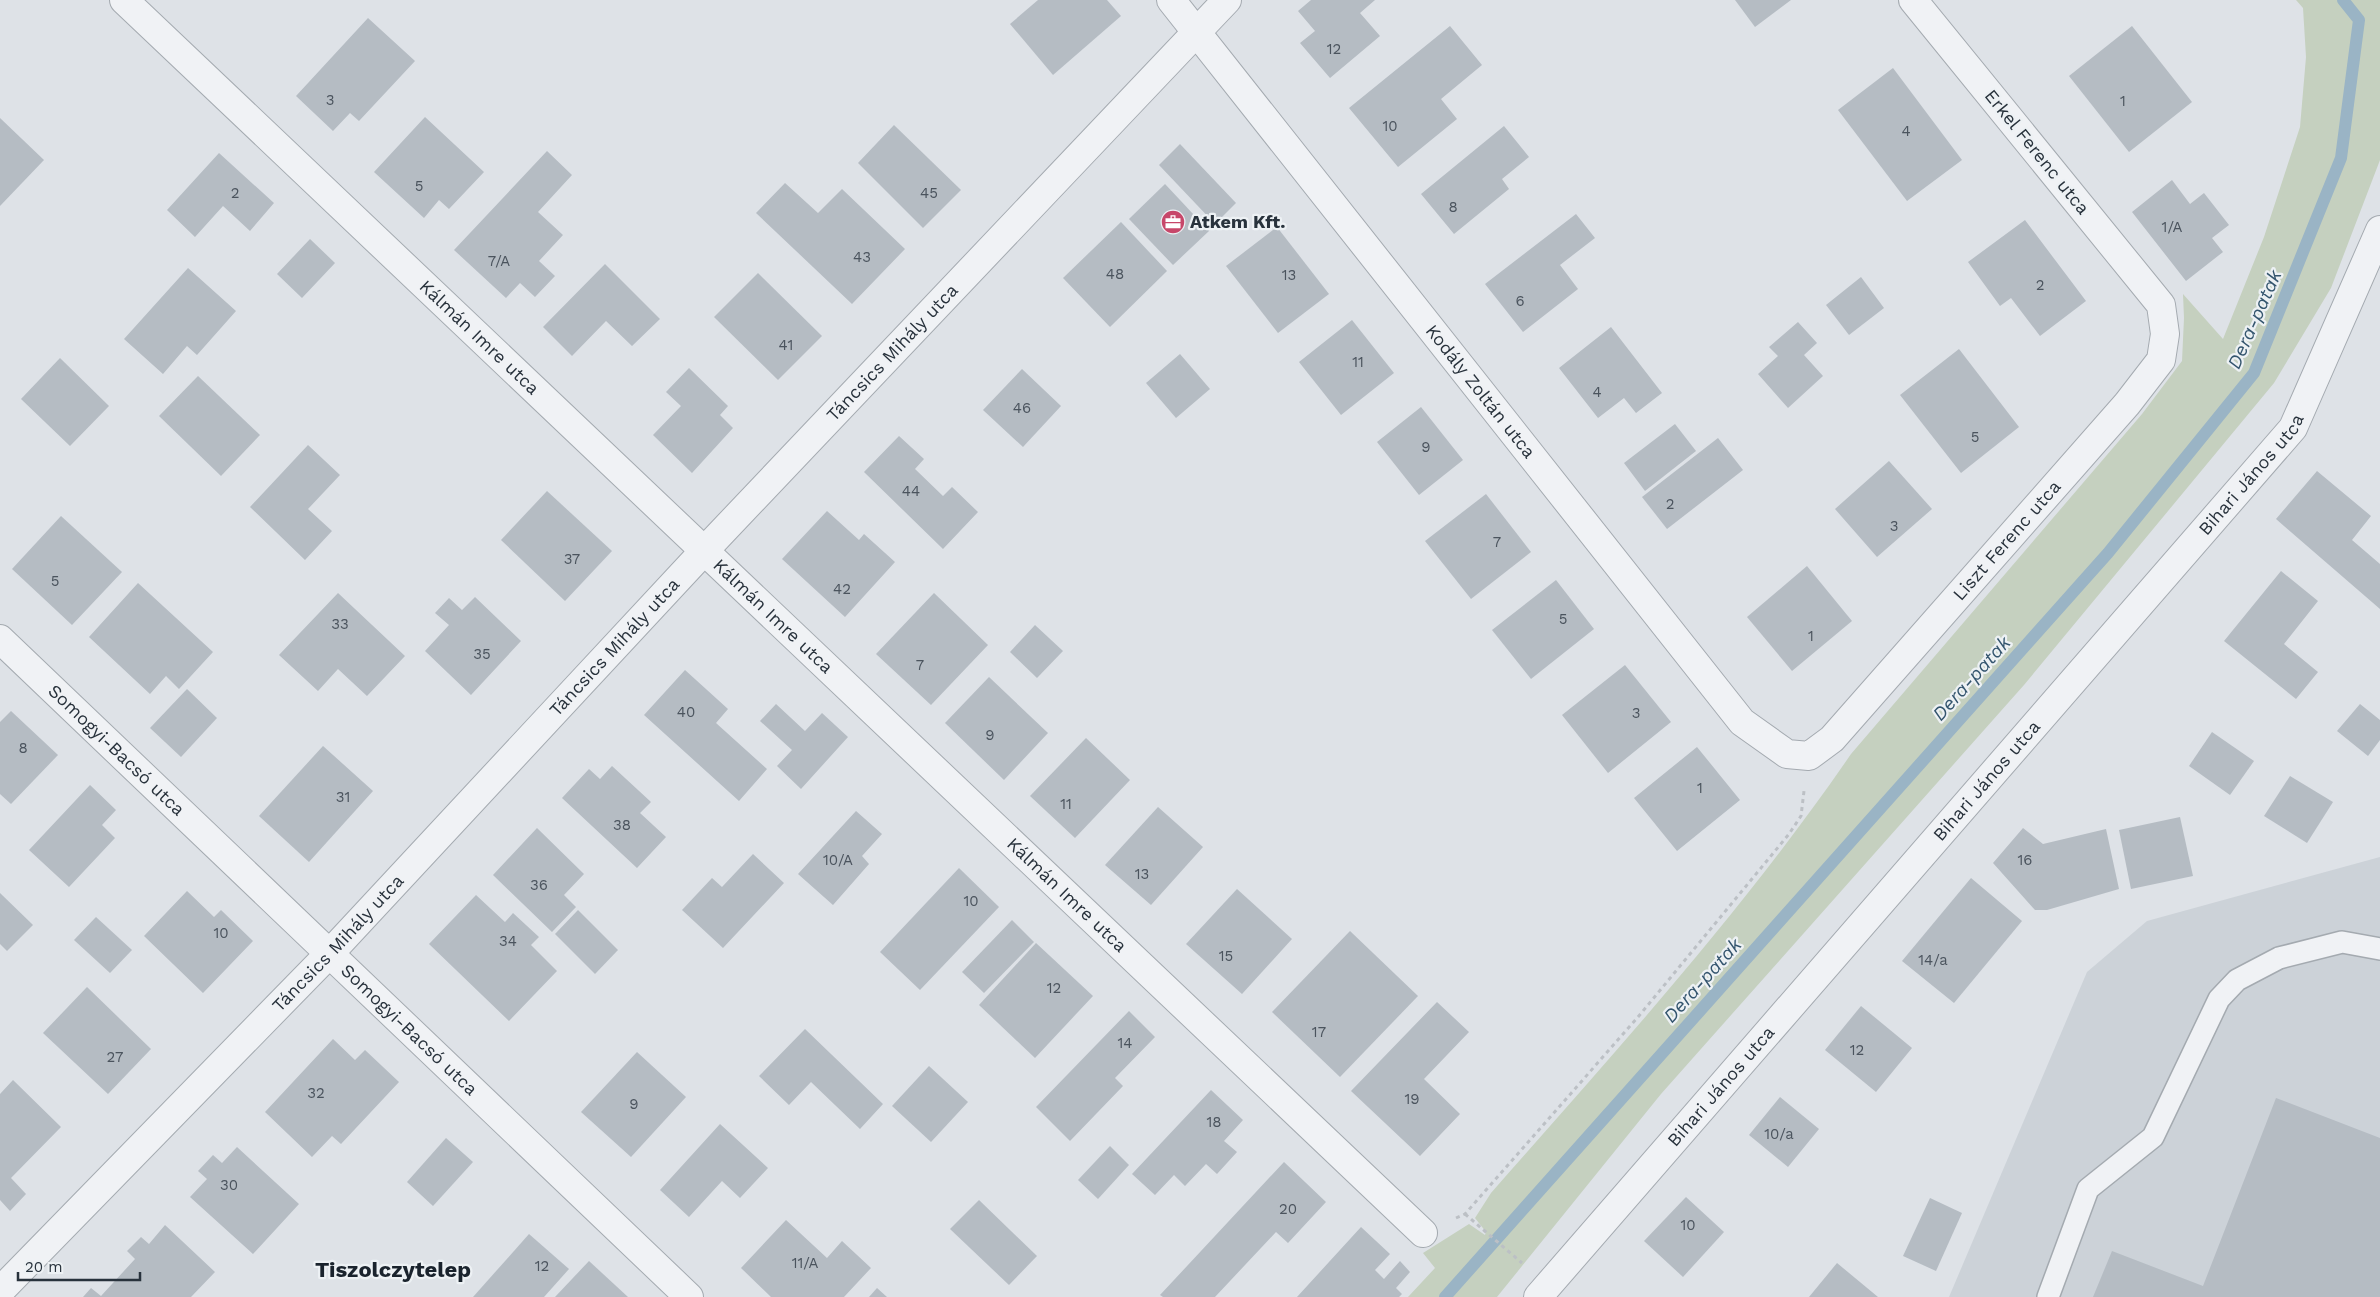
<svg xmlns="http://www.w3.org/2000/svg" width="2380" height="1297" viewBox="0 0 2380 1297" font-family="'Work Sans',sans-serif">
<style>
.built{fill:#ccd2d8}
.green{fill:#c5d0bf}
.lines{fill:none;stroke-linecap:round;stroke-linejoin:round}
.stream{stroke:#9ab4c5;stroke-width:12}
.building{fill:#b5bcc3}
.lane-casing{stroke:#a4aab0;stroke-width:24}
.street-casing{stroke:#a4aab0;stroke-width:30}
.path{stroke:#bcc0c5;stroke-width:3;stroke-dasharray:4 4;stroke-linecap:butt}
.lane{stroke:#f0f2f5;stroke-width:21}
.street{stroke:#f0f2f5;stroke-width:28}
.labels{text-anchor:middle;stroke-width:4.5;stroke-linejoin:round;paint-order:stroke}
.number-label{font-size:15px;fill:#4b545e}
.street-label{font-size:18px;fill:#28323c;stroke:#edf1f4}
.poi-label{font-size:18px;font-weight:bold;fill:#28323c;stroke:#edf1f4;text-anchor:start}
.water-label{font-size:19px;font-style:italic;fill:#34556e;stroke:#edf1f4}
.district-label{font-size:22px;font-weight:bold;fill:#1a232d;stroke:#edf1f4}
</style>
<rect width="100%" height="100%" fill="#dee2e7"/>
<polygon class="built" points="2380,857 2380,1297 1949,1297 2087,972 2147,921"/>
<path class="green" d="M2296 0H2380V160L2331 288 2274 383 2024 685 1661 1094 1497 1297H1408L1435 1268 1423 1253 1469 1224 1485 1235 1486 1232 1475 1218 1491 1193C1616 1051 1744 910 1851 754L2142 414 2182 361 2184 318 2183 294 2223 339 2264 237 2300 127 2306 57 2303 8Z"/>
<g class="lines">
<polyline class="stream" points="1445,1297 2108,553 2254,373 2341,158 2359,20 2343,0"/>
</g>
<g class="building">
<polygon points="1038,0 1107,0 1121,16 1053,75 1010,24"/>
<polygon points="1311,0 1375,0 1360,13 1380,36 1330,78 1300,43 1315,31 1298,11"/>
<polygon points="1735,0 1791,0 1755,27"/>
<polygon points="368,18 415,61 359,121 350,113 333,131 296,96"/>
<polygon points="1450,26 1482,65 1441,99 1457,119 1398,167 1349,108"/>
<polygon points="2132,26 2192,102 2129,152 2069,76"/>
<polygon points="1893,68 1962,160 1907,201 1838,110"/>
<polygon points="425,117 484,172 449,209 439,200 424,218 374,172"/>
<polygon points="0,118 44,160 0,206"/>
<polygon points="894,125 961,190 923,228 858,163"/>
<polygon points="1504,126 1529,157 1502,179 1509,189 1454,234 1421,194"/>
<polygon points="1180,144 1236,203 1215,224 1159,165"/>
<polygon points="547,151 572,175 538,212 563,235 539,261 555,276 535,297 520,283 506,298 454,250"/>
<polygon points="219,153 274,203 250,231 223,206 195,237 167,210"/>
<polygon points="2172,180 2190,204 2204,193 2229,225 2212,238 2223,252 2186,281 2132,212"/>
<polygon points="785,183 818,213 842,189 905,249 852,304 756,213"/>
<polygon points="1165,184 1209,231 1173,265 1129,219"/>
<polygon points="1576,214 1595,238 1560,265 1578,289 1523,332 1485,284"/>
<polygon points="2025,220 2086,301 2040,336 2011,298 2000,306 1968,262"/>
<polygon points="1121,222 1167,271 1110,327 1063,278"/>
<polygon points="1277,227 1329,294 1278,333 1226,266"/>
<polygon points="310,239 335,263 302,298 277,274"/>
<polygon points="605,264 660,319 632,346 606,321 572,356 543,327"/>
<polygon points="188,268 236,311 197,355 187,346 163,374 124,339"/>
<polygon points="758,273 822,336 778,380 714,317"/>
<polygon points="1861,277 1884,308 1849,335 1826,305"/>
<polygon points="1352,320 1394,373 1341,415 1299,362"/>
<polygon points="1798,322 1817,343 1804,355 1823,376 1788,408 1758,374 1778,356 1769,347"/>
<polygon points="1611,327 1662,393 1636,413 1624,398 1598,418 1559,368"/>
<polygon points="1959,349 2019,427 1961,473 1900,395"/>
<polygon points="1180,354 1210,389 1176,418 1146,383"/>
<polygon points="60,358 109,406 70,446 21,399"/>
<polygon points="689,368 728,406 720,415 733,428 692,473 653,435 681,406 666,392"/>
<polygon points="1022,369 1061,406 1023,447 983,410"/>
<polygon points="198,376 260,435 221,476 159,416"/>
<polygon points="1421,407 1463,460 1419,495 1377,442"/>
<polygon points="1675,424 1696,451 1645,491 1624,463"/>
<polygon points="899,436 924,459 915,469 943,496 952,487 978,512 943,549 864,472"/>
<polygon points="1718,438 1743,470 1667,529 1642,497"/>
<polygon points="308,445 340,475 308,509 332,531 305,560 250,507"/>
<polygon points="1889,461 1932,509 1877,557 1835,509"/>
<polygon points="2317,471 2371,516 2352,540 2380,564 2380,609 2276,519"/>
<polygon points="547,491 612,551 565,601 501,540"/>
<polygon points="1486,494 1531,552 1471,599 1425,541"/>
<polygon points="827,511 859,540 864,534 895,562 845,617 782,559"/>
<polygon points="61,516 122,572 72,625 12,569"/>
<polygon points="1807,566 1852,621 1792,671 1747,617"/>
<polygon points="2281,571 2318,601 2284,644 2318,672 2296,699 2224,641"/>
<polygon points="1556,580 1594,629 1531,679 1492,630"/>
<polygon points="138,583 213,652 179,689 166,676 150,694 89,637"/>
<polygon points="338,593 405,656 367,696 338,669 318,691 279,655"/>
<polygon points="934,593 988,645 931,705 876,654"/>
<polygon points="475,597 521,641 471,695 425,651 449,625 435,613 449,598 462,610"/>
<polygon points="1035,625 1063,651 1037,678 1010,652"/>
<polygon points="1625,665 1671,722 1608,773 1562,715"/>
<polygon points="685,670 728,709 716,723 767,769 739,801 644,715"/>
<polygon points="989,677 1048,733 1004,780 945,723"/>
<polygon points="187,689 217,718 181,757 150,728"/>
<polygon points="776,704 805,731 822,713 848,737 801,789 777,766 792,750 760,721"/>
<polygon points="2360,704 2380,720 2380,740 2368,756 2337,731"/>
<polygon points="11,711 58,755 11,804 0,794 0,722"/>
<polygon points="2212,732 2254,761 2230,795 2189,766"/>
<polygon points="1086,738 1130,780 1075,838 1030,796"/>
<polygon points="323,746 373,791 309,862 259,816"/>
<polygon points="1697,747 1740,800 1677,851 1634,798"/>
<polygon points="612,766 651,802 640,813 666,837 637,868 562,798 589,769 600,779"/>
<polygon points="2290,776 2333,802 2307,843 2264,816"/>
<polygon points="90,785 116,810 102,825 115,838 69,887 29,850"/>
<polygon points="1158,807 1203,847 1151,905 1105,865"/>
<polygon points="856,811 882,834 862,856 869,864 833,905 798,874"/>
<polygon points="2180,817 2193,876 2131,889 2119,830"/>
<polygon points="537,828 584,874 564,895 576,907 552,932 493,875"/>
<polygon points="2023,828 2043,844 2106,829 2119,889 2047,910 2035,910 1993,863"/>
<polygon points="753,854 784,883 723,948 682,910 712,878 722,887"/>
<polygon points="959,868 999,907 920,990 880,952"/>
<polygon points="1971,878 2022,921 1954,1003 1902,961"/>
<polygon points="1237,889 1292,939 1242,994 1186,944"/>
<polygon points="187,891 214,917 221,910 253,941 203,993 144,936"/>
<polygon points="0,893 33,925 7,951 0,944"/>
<polygon points="476,895 505,922 513,913 539,937 531,945 557,971 509,1021 429,944"/>
<polygon points="578,910 618,950 595,974 555,934"/>
<polygon points="96,917 132,950 110,973 74,940"/>
<polygon points="1012,920 1034,942 984,993 962,972"/>
<polygon points="1350,931 1418,996 1340,1077 1272,1012"/>
<polygon points="1036,943 1093,996 1035,1058 979,1005"/>
<polygon points="87,987 151,1049 108,1094 43,1033"/>
<polygon points="1437,1002 1469,1032 1424,1079 1460,1114 1420,1156 1351,1091"/>
<polygon points="1861,1006 1912,1048 1876,1092 1825,1050"/>
<polygon points="1129,1011 1155,1037 1115,1078 1123,1086 1070,1141 1036,1107"/>
<polygon points="805,1029 883,1104 860,1129 811,1082 789,1105 759,1076"/>
<polygon points="333,1039 355,1060 365,1050 399,1082 341,1144 332,1136 312,1157 265,1112"/>
<polygon points="637,1052 686,1097 631,1157 581,1112"/>
<polygon points="929,1066 968,1102 931,1142 892,1106"/>
<polygon points="13,1080 61,1127 11,1178 26,1194 10,1211 0,1200 0,1094"/>
<polygon points="1211,1090 1243,1120 1224,1141 1237,1152 1217,1174 1206,1164 1185,1186 1174,1175 1155,1195 1132,1174"/>
<polygon points="1780,1097 1819,1129 1788,1167 1749,1135"/>
<polygon points="2276,1098 2380,1138 2380,1297 2093,1297 2112,1251 2203,1286"/>
<polygon points="720,1124 768,1168 740,1198 722,1181 689,1217 660,1190"/>
<polygon points="446,1138 473,1162 433,1206 407,1182"/>
<polygon points="1110,1146 1129,1165 1098,1199 1078,1180"/>
<polygon points="237,1147 299,1204 253,1254 190,1197 207,1179 198,1171 213,1155 222,1163"/>
<polygon points="1284,1162 1326,1202 1288,1243 1276,1232 1215,1297 1163,1297 1160,1295"/>
<polygon points="1686,1197 1724,1232 1683,1277 1644,1241"/>
<polygon points="1930,1198 1962,1213 1936,1271 1903,1256"/>
<polygon points="979,1200 1037,1256 1009,1285 950,1229"/>
<polygon points="786,1220 827,1258 842,1241 871,1268 844,1297 771,1297 741,1268"/>
<polygon points="165,1225 215,1272 191,1297 83,1297 91,1288 101,1296 135,1259 127,1251 141,1237 149,1244"/>
<polygon points="1361,1227 1390,1254 1375,1270 1384,1279 1400,1261 1410,1272 1396,1288 1402,1294 1399,1297 1297,1297"/>
<polygon points="529,1234 569,1269 544,1297 473,1297"/>
<polygon points="589,1261 628,1297 555,1297"/>
<polygon points="1837,1263 1878,1297 1809,1297"/>
<polygon points="877,1288 887,1297 869,1297"/>
</g>
<g class="lines">
<g class="lane-casing">
<polyline id="lane" points="2048,1297 2088,1189 2153,1137 2219,999 2237,980 2279,958 2342,942 2380,949"/>
</g>
<g class="street-casing">
<g id="street">
<path id="s1" d="M124 0 1423 1233"/>
<path id="s2" d="M1171 0 1742 722 1787 754 1809 756 1832 739 2127 404 2161 360 2165 334 2161 305 1913 0"/>
<path id="s3" d="M0 639 689 1297"/>
<path id="s4" d="M0 1291 330 953 704 551 1227 0"/>
<path id="s5" d="M1538 1297 2293 428 2380 230"/>
</g>
</g>
<g class="path">
<polyline points="1465,1214 1522,1263"/>
<polyline points="1456,1218 1465,1214 1638,1017 1789,834 1801,816 1804,791"/>
</g>
<use href="#lane" class="lane"/>
<use href="#street" class="street"/>
</g>
<defs>
<g id="office-disc" transform="scale(1.25)"><circle r="9.5" fill="#c7476a" stroke="#edf1f4"/><path d="M-6-3h4V-5.5h4V-3h4V5H-6ZM-1-4.5V-3h2v-1.5ZM-6 0V1H6V0Z" fill="#fff"/></g>
</defs>
<g fill-rule="evenodd">
<use href="#office-disc" x="1173" y="222"/>
</g>
<g class="labels">
<g class="number-label">
<text x="1334" y="54">12</text>
<text x="330" y="105">3</text>
<text x="2123" y="106">1</text>
<text x="1390" y="131">10</text>
<text x="1906" y="136">4</text>
<text x="419" y="191">5</text>
<text x="235" y="198">2</text>
<text x="929" y="198">45</text>
<text x="1453" y="212">8</text>
<text x="2172" y="232">1/A</text>
<text x="862" y="262">43</text>
<text x="499" y="266">7/A</text>
<text x="1115" y="279">48</text>
<text x="1289" y="280">13</text>
<text x="2040" y="290">2</text>
<text x="1520" y="306">6</text>
<text x="786" y="350">41</text>
<text x="1358" y="367">11</text>
<text x="1597" y="397">4</text>
<text x="1022" y="413">46</text>
<text x="1975" y="442">5</text>
<text x="1426" y="452">9</text>
<text x="911" y="496">44</text>
<text x="1670" y="509">2</text>
<text x="1894" y="531">3</text>
<text x="1497" y="547">7</text>
<text x="572" y="564">37</text>
<text x="55" y="586">5</text>
<text x="842" y="594">42</text>
<text x="1563" y="624">5</text>
<text x="340" y="629">33</text>
<text x="1811" y="641">1</text>
<text x="482" y="659">35</text>
<text x="920" y="670">7</text>
<text x="686" y="717">40</text>
<text x="1636" y="718">3</text>
<text x="990" y="740">9</text>
<text x="23" y="753">8</text>
<text x="1700" y="793">1</text>
<text x="343" y="802">31</text>
<text x="1066" y="809">11</text>
<text x="622" y="830">38</text>
<text x="838" y="865">10/A</text>
<text x="2025" y="865">16</text>
<text x="1142" y="879">13</text>
<text x="539" y="890">36</text>
<text x="971" y="906">10</text>
<text x="221" y="938">10</text>
<text x="508" y="946">34</text>
<text x="1226" y="961">15</text>
<text x="1933" y="965">14/a</text>
<text x="1054" y="993">12</text>
<text x="1319" y="1037">17</text>
<text x="1125" y="1048">14</text>
<text x="1857" y="1055">12</text>
<text x="115" y="1062">27</text>
<text x="316" y="1098">32</text>
<text x="1412" y="1104">19</text>
<text x="634" y="1109">9</text>
<text x="1214" y="1127">18</text>
<text x="1779" y="1139">10/a</text>
<text x="229" y="1190">30</text>
<text x="1288" y="1214">20</text>
<text x="1688" y="1230">10</text>
<text x="805" y="1268">11/A</text>
<text x="542" y="1271">12</text>
</g>
<g class="street-label">
<text transform="translate(2037 152) rotate(51)" y="6">Erkel Ferenc utca</text>
<text dy="6" stroke="none"><textPath href="#s1" startOffset="490">Kálmán Imre utca</textPath></text>
<text dy="6" stroke="none"><textPath href="#s4" startOffset="1295">Táncsics Mihály utca</textPath></text>
<text dy="6" stroke="none"><textPath href="#s2" startOffset="499">Kodály Zoltán utca</textPath></text>
<text dy="6" stroke="none"><textPath href="#s5" startOffset="1089">Bihari János utca</textPath></text>
<text dy="6" stroke="none"><textPath href="#s2" startOffset="1291">Liszt Ferenc utca</textPath></text>
<text dy="6" stroke="none"><textPath href="#s1" startOffset="895">Kálmán Imre utca</textPath></text>
<text dy="6" stroke="none"><textPath href="#s4" startOffset="890">Táncsics Mihály utca</textPath></text>
<text dy="6" stroke="none"><textPath href="#s3" startOffset="161">Somogyi-Bacsó utca</textPath></text>
<text dy="6" stroke="none"><textPath href="#s5" startOffset="684">Bihari János utca</textPath></text>
<text dy="6" stroke="none"><textPath href="#s1" startOffset="1300">Kálmán Imre utca</textPath></text>
<text dy="6" stroke="none"><textPath href="#s4" startOffset="485">Táncsics Mihály utca</textPath></text>
<text dy="6" stroke="none"><textPath href="#s3" startOffset="566">Somogyi-Bacsó utca</textPath></text>
<text dy="6" stroke="none"><textPath href="#s5" startOffset="279">Bihari János utca</textPath></text>
</g>
<g class="poi-label">
<text x="1190" y="228">Atkem Kft.</text>
</g>
<g class="water-label">
<text transform="translate(2254 319) rotate(-66)" y="7">Dera-patak</text>
<text transform="translate(1971 678) rotate(-48)" y="7">Dera-patak</text>
<text transform="translate(1702 980) rotate(-48)" y="7">Dera-patak</text>
</g>
<g class="district-label">
<text x="393" y="1277">Tiszolczytelep</text>
</g>
</g>
<path d="M18 1272v8h122v-8" fill="none" stroke="#28323c" stroke-width="2.5"/>
<text x="25" y="1272" font-size="15" fill="#28323c" stroke="#edf1f4" stroke-width="4" paint-order="stroke">20 m</text>
</svg>
